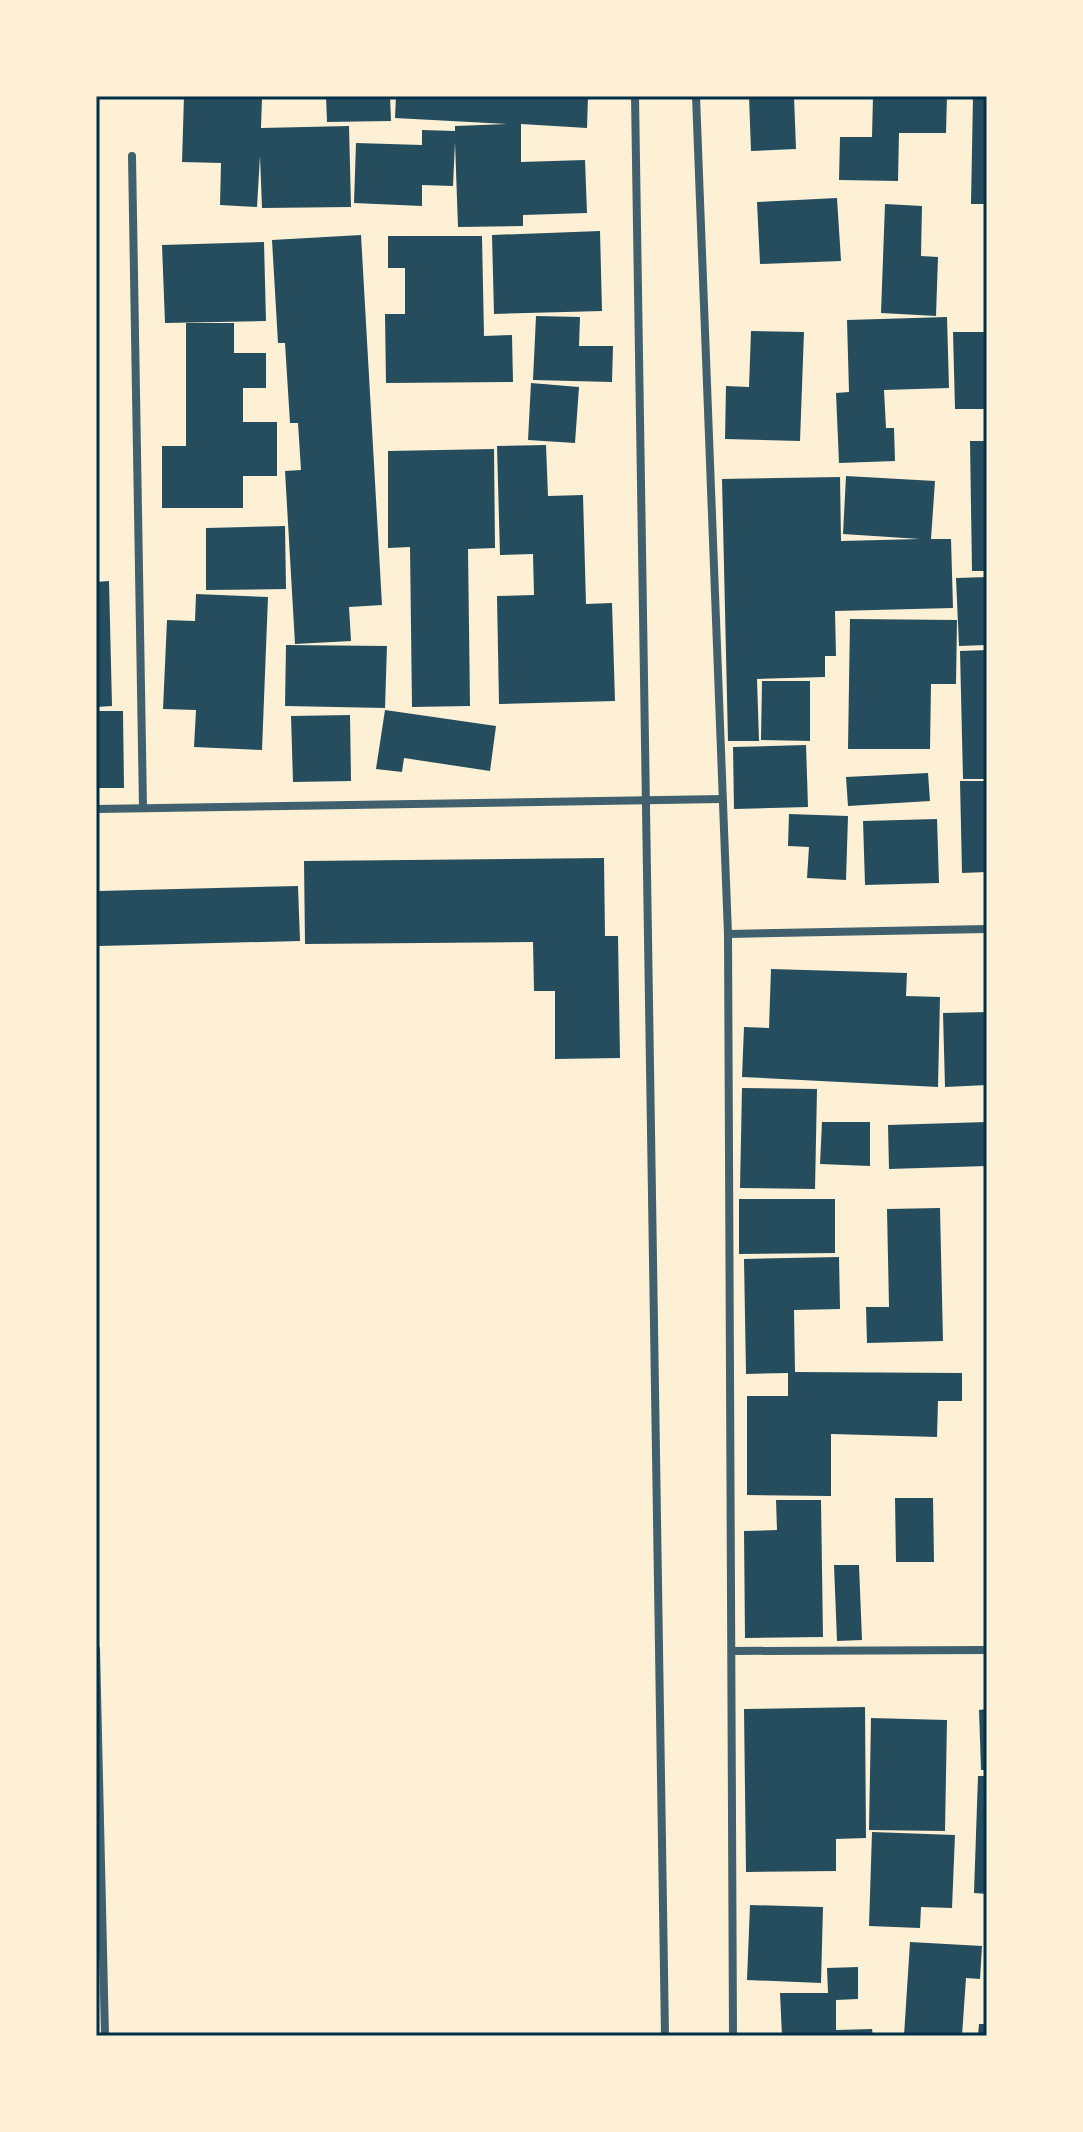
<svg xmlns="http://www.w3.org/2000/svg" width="1083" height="2132" viewBox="0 0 1083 2132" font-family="'Roboto Condensed',sans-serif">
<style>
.building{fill:#264d5e}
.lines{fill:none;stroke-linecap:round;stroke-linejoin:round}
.minor{stroke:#3f606c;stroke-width:8}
.neatline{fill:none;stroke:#003049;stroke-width:3}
</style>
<rect width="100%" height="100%" fill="#fdf0d5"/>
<g class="building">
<polygon points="184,96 262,98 261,128 349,126 351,207 262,208 260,156 257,207 220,205 221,163 182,162"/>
<polygon points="326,96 390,96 391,121 327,122"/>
<polygon points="396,96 588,96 587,128 521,124 521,162 585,160 587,213 523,215 523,226 458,227 455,142 453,186 422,185 422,206 354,203 356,143 422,145 422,130 455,131 455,126 507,124 395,118"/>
<polygon points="749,96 794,96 796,149 751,151"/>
<polygon points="873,96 947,96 946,133 899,133 898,181 839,180 840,137 872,137"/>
<polygon points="973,96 987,96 987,204 971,204"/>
<polygon points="837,198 841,261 760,264 757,202"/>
<polygon points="885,204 922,206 921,256 938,257 936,316 881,313"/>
<polygon points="600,231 602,311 494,314 492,235"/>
<polygon points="361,235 382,605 349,607 351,641 295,644 285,471 301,470 298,423 290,423 285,343 278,343 272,240"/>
<polygon points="388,236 482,236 484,336 512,335 513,382 386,383 385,314 405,314 405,268 388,268"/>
<polygon points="264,242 266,321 165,323 162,245"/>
<polygon points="536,316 580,317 579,346 613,346 612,382 533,380"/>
<polygon points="947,317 949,388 884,390 886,428 894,428 895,461 839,463 836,393 849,392 847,320"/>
<polygon points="186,323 234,323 234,353 266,353 266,388 243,388 243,422 277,422 277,476 243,476 243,508 162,508 162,446 186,446"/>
<polygon points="751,331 804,332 800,441 725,439 726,386 749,387"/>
<polygon points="953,332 987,332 987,409 955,409"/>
<polygon points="531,383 579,387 575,443 528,440"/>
<polygon points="970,441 987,441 987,571 972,571"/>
<polygon points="546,445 548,496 583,495 586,604 612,603 615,701 499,704 497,596 534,595 533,554 500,555 497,446"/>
<polygon points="494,449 495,548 468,549 470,706 412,707 410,547 388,548 388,451"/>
<polygon points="846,476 935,481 931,539 951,539 953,608 835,611 836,656 825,656 825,677 757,679 759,741 728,741 722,479 840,477 841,541 920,539 843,534"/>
<polygon points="285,526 286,589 206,590 206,528"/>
<polygon points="987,577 987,645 959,646 956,578"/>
<polygon points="109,581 112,706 96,707 96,582"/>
<polygon points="196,594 268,597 262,750 194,747 196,710 163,709 167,620 195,621"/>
<polygon points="850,619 957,620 956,684 931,684 930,749 848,749"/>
<polygon points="286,645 387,646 385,708 285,706"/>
<polygon points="987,650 987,779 963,779 960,651"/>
<polygon points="762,681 810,681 810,741 761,740"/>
<polygon points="385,710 496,726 490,771 404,758 402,772 376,769"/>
<polygon points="96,711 123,711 124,788 96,788"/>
<polygon points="350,715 351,781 293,782 291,716"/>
<polygon points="806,745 808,807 734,809 733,747"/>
<polygon points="928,773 930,801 848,806 846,777"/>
<polygon points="960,781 987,781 987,872 962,873"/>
<polygon points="789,814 848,816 846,880 807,878 809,847 788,846"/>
<polygon points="937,819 939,883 865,885 863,821"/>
<polygon points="604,858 605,936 618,936 620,1058 555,1059 555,991 534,991 533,942 305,944 304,861"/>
<polygon points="298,886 300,941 99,946 98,891"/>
<polygon points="771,969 907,973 906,996 940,997 938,1087 742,1077 744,1027 769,1028"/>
<polygon points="987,1012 987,1085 945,1087 943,1013"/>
<polygon points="742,1088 817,1089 815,1189 740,1188"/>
<polygon points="822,1122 870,1122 870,1166 820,1164"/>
<polygon points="987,1122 987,1166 889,1169 888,1125"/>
<polygon points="739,1199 835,1199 835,1253 739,1254"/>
<polygon points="940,1208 943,1341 867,1343 866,1307 889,1307 887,1209"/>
<polygon points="839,1257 840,1309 794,1310 795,1372 962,1373 962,1401 938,1401 937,1437 831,1434 831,1496 747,1495 747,1396 788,1396 788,1373 746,1374 744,1259"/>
<polygon points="895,1498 933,1498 934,1562 896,1562"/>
<polygon points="776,1500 821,1500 823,1637 745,1638 744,1531 777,1530"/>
<polygon points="834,1565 859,1565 862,1640 837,1641"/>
<polygon points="865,1707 866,1838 836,1839 836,1871 746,1872 744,1709"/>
<polygon points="987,1709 987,1770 981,1770 979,1710"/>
<polygon points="871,1718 947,1720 945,1831 869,1830"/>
<polygon points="978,1776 987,1776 987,1894 974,1893"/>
<polygon points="872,1832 955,1835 952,1908 921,1907 920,1928 869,1926"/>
<polygon points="750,1905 823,1907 821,1983 747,1980"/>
<polygon points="910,1942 982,1946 980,1979 966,1978 962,2036 904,2036"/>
<polygon points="858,1967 858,1999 836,2000 836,2030 872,2029 873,2036 782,2036 780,1993 828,1993 827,1968"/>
<polygon points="979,2024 987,2024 987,2036 978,2036"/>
</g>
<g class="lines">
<g class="minor">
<polyline points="635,96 665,2036"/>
<polyline points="696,96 728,934 733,2036"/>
<polyline points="132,156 143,807"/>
<polyline points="96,809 722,799"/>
<polyline points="728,934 987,929"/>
<polyline points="96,1649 105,2036"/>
<polyline points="732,1651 987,1650"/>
</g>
</g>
<rect width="1083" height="2132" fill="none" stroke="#fdf0d5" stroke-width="196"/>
<rect x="98" y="98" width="887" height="1936" class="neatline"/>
</svg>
